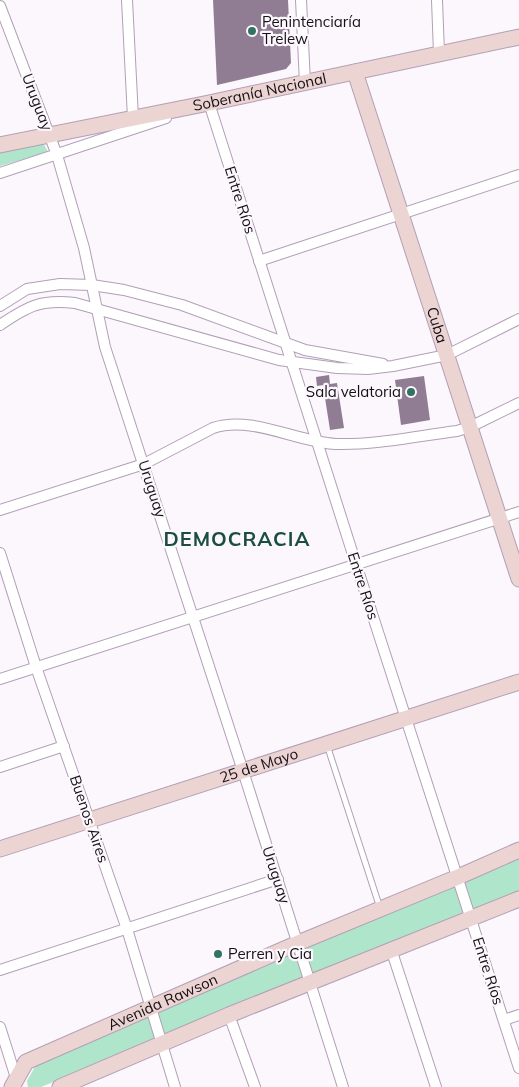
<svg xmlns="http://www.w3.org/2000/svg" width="519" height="1087" viewBox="0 0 519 1087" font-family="Mulish,sans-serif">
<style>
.green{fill:#afe5ca}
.building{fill:#907d94}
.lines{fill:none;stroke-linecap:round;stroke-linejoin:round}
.lane-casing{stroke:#b29fb7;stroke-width:7}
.street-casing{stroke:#b29fb7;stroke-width:12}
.secondary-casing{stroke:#b29fb7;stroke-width:17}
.lane{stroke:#fff;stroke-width:5}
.street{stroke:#fff;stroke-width:10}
.secondary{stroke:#ebd4d1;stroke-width:15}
.poi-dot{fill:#327260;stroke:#fbf7fc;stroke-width:2}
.labels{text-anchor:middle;stroke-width:4.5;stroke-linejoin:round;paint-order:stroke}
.poi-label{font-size:15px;fill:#160f17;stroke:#fbf7fc;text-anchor:start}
.street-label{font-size:15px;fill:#160f17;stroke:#fbf7fc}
.district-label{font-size:20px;font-weight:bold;letter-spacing:1px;fill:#1b4e40;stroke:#fbf7fc}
</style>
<rect width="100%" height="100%" fill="#fbf7fc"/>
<g class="green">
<polygon points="42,141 48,152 0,166 0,151"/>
<polygon points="519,857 519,893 41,1087 28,1087 27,1081 36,1065"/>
</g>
<g class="building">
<polygon points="213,0 288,0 291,63 286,69 217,85"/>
<polygon points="329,375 330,384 317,386 316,377"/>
<polygon points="424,376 430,420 401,425 395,380"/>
<polygon points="337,383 344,428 330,430 323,385"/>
</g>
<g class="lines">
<g class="lane-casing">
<polyline id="lane" points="327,745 380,908"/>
</g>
<g class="street-casing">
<g id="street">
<polyline points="127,0 133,118"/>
<polyline points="301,0 305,83"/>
<polyline points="437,0 439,53"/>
<polyline points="0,6 57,155 84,248 105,347 243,771 343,1087"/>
<polyline points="204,105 209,103 356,564 519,1068"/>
<polyline points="0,173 166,118"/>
<polyline points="259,261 519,175"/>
<polyline points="0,306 27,289 60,284 92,285 124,290 182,305 305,350 383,364"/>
<path d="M0 325C28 306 41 299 75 303L279 360 337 368 368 369 393 366 447 355 519 319"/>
<path d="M0 510 144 464 213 428C252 415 296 442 336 444 376 445 417 436 457 431L470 427 519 403"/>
<polyline points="0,553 36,667 127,929 175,1087"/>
<polyline points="0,679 519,512"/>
<polyline points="0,767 64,746"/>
<polyline points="391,949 436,1087"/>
<polyline points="0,970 278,879"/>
<polyline points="229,1015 255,1087"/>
<polyline points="504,1020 519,1015"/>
<polyline points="0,1027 17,1081"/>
</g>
</g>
<g class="secondary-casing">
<g id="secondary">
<path id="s1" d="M355 72 519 579"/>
<path id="s2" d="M0 145 209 103 519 37"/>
<path id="s3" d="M0 849 519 682"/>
<path id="s4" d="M12 1087 26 1062 298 943 458 877 519 850"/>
<polyline points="60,1087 229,1015 519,899"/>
</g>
</g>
<use href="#lane" class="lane"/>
<use href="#street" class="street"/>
<use href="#secondary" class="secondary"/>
</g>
<g class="poi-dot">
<circle cx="252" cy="31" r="5"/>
<circle cx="411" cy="392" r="5"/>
<circle cx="218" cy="954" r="5"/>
</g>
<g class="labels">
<g class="poi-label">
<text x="262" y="27">Penintenciaría<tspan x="262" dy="17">Trelew</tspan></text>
<text x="401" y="397" text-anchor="end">Sala velatoria</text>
<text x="228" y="959">Perren y Cia</text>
</g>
<g class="street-label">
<text dy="5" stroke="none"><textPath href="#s2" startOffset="265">Soberanía Nacional</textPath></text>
<text transform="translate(37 102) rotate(69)" y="5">Uruguay</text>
<text transform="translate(240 200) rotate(72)" y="5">Entre Ríos</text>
<text dy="5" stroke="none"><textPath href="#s1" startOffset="266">Cuba</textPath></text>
<text transform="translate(152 489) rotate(72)" y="5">Uruguay</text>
<text transform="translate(363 586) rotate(72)" y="5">Entre Ríos</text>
<text dy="5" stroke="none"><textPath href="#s3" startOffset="272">25 de Mayo</textPath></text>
<text transform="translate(89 819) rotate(71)" y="5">Buenos Aires</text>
<text transform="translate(276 875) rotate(72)" y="5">Uruguay</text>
<text transform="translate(488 971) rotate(72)" y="5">Entre Ríos</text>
<text dy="5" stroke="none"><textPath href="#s4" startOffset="178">Avenida Rawson</textPath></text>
</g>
<g class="district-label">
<text x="237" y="546">DEMOCRACIA</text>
</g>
</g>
</svg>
